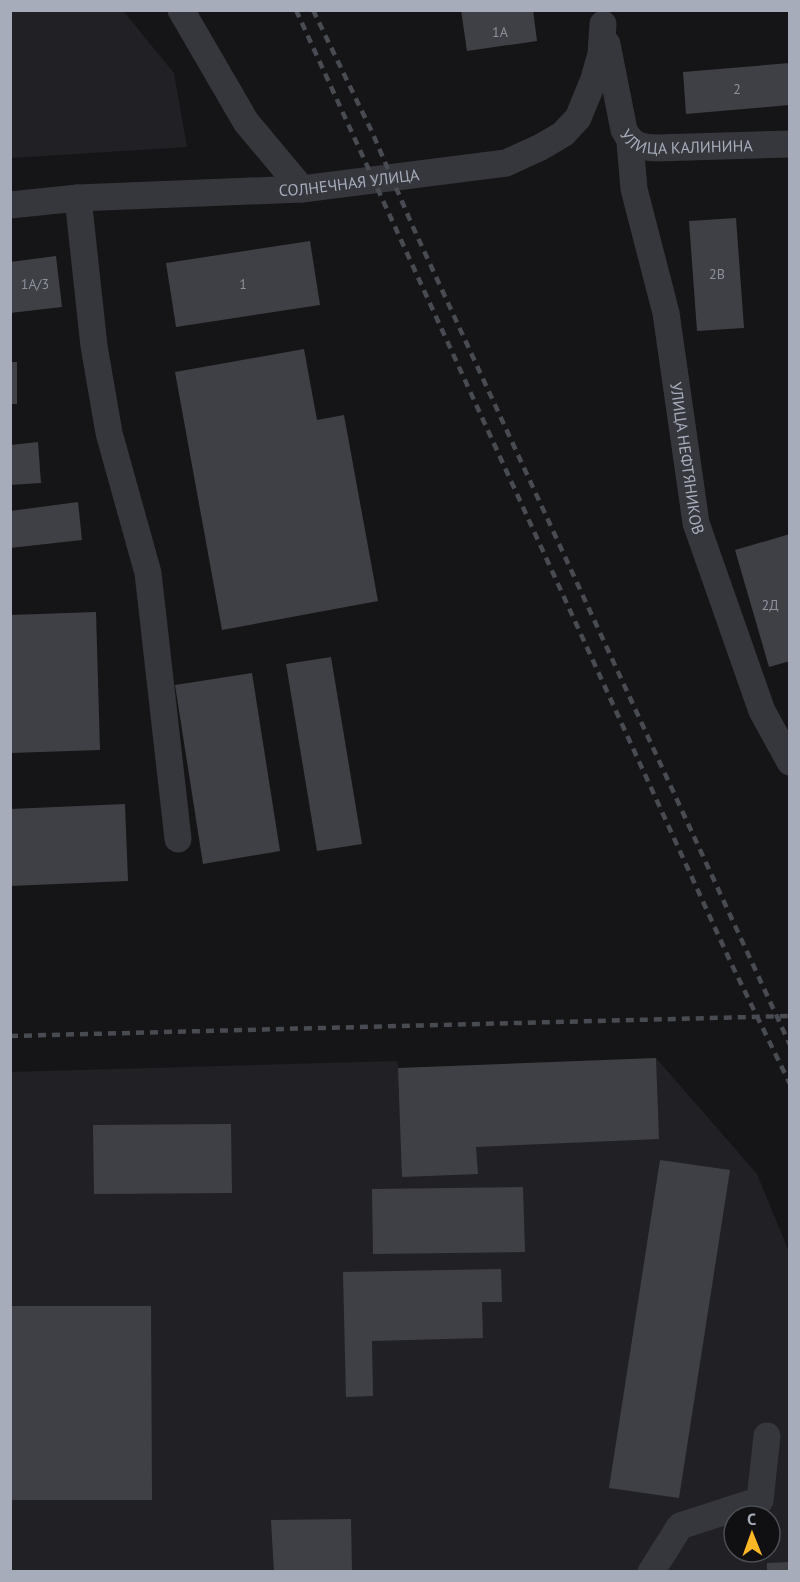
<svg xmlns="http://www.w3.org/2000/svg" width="800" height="1582" viewBox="0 0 800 1582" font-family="'PT Sans',sans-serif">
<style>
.built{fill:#212125;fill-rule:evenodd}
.building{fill:#3f4045}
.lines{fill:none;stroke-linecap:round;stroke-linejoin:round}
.minor{stroke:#36373d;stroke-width:27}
.rail{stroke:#494b52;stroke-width:4.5;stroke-dasharray:8 6;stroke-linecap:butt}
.labels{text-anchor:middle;stroke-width:6;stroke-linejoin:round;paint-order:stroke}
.number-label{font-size:14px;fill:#8c919c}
.street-label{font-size:16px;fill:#a6acb9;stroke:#101012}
</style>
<rect width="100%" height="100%" fill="#151517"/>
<g class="built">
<polygon points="11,10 123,11 174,73 187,147 11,158"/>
<path d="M656 1058 757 1174 789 1252V1571H11L10 1072 397 1061 399 1068ZM734 1516H770V1552H734Z"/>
</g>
<g class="building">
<polygon points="461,10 533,10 537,41 467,51"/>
<polygon points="790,63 790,105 686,114 683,72"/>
<polygon points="736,218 744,328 697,331 689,221"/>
<polygon points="310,241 320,305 176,327 166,263"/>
<polygon points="56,256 62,307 10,313 10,262"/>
<polygon points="304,349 317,420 344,415 378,601 222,630 175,372"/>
<rect x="10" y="362" width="7" height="42"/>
<polygon points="38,442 41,483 10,485 10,445"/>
<polygon points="78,502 82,540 10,548 10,511"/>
<polygon points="790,534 790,661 769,667 735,550"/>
<polygon points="96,612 100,750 10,753 10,615"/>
<polygon points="331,657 362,844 317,851 286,664"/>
<polygon points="252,673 280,851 203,864 175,685"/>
<polygon points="125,804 128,881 10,886 10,809"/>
<polygon points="656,1058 659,1139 476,1147 478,1174 402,1177 398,1068"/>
<polygon points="231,1124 232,1193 94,1194 93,1125"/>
<polygon points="660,1160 730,1170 679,1498 609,1488"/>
<polygon points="523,1187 525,1252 373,1254 372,1189"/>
<polygon points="501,1269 502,1302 482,1302 483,1338 372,1341 373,1396 346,1397 343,1272"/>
<polygon points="10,1306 151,1306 152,1500 10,1500"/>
<polygon points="351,1519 352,1572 274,1572 271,1520"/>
<polygon points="790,1562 790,1572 767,1572 767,1563"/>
</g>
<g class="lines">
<g class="minor">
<polyline points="181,10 246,122 302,189"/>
<path id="s1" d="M607 44 624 130C632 145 639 147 656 148L790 144"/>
<path id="s2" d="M630 142 634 189 666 313 696 523 762 711 790 762"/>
<polyline points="78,198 94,346 109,433 148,573 178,839"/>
<path id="s3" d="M10 205 78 198 302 189 506 163 541 147 563 134 578 118 594 79 601 54 603 24"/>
<polyline points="651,1572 680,1526 760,1500 767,1436"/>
</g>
<g class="rail">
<polyline points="296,10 731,963 790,1084"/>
<polyline points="313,10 372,132 413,227 790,1045"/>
<polyline points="10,1036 790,1016"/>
</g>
</g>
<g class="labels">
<g class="number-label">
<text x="500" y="37">1А</text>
<text x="737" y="94">2</text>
<text x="717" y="279">2В</text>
<text x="35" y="289">1А/3</text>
<text x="243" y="289">1</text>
<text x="770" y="610">2Д</text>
</g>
<g class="street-label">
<text dy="6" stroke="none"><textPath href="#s1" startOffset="156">УЛИЦА КАЛИНИНА</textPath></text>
<text dy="6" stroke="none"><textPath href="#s3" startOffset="340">СОЛНЕЧНАЯ УЛИЦА</textPath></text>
<text dy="6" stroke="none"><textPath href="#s2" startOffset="322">УЛИЦА НЕФТЯНИКОВ</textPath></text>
</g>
</g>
<rect width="800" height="1582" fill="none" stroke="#a6acb9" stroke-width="24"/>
<g transform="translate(752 1534) rotate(359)"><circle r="28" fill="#101012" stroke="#4c4e55" stroke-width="1.5"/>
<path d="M0-4.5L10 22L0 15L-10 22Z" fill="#ffb726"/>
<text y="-9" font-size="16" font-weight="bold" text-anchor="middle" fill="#a6acb9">С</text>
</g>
</svg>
